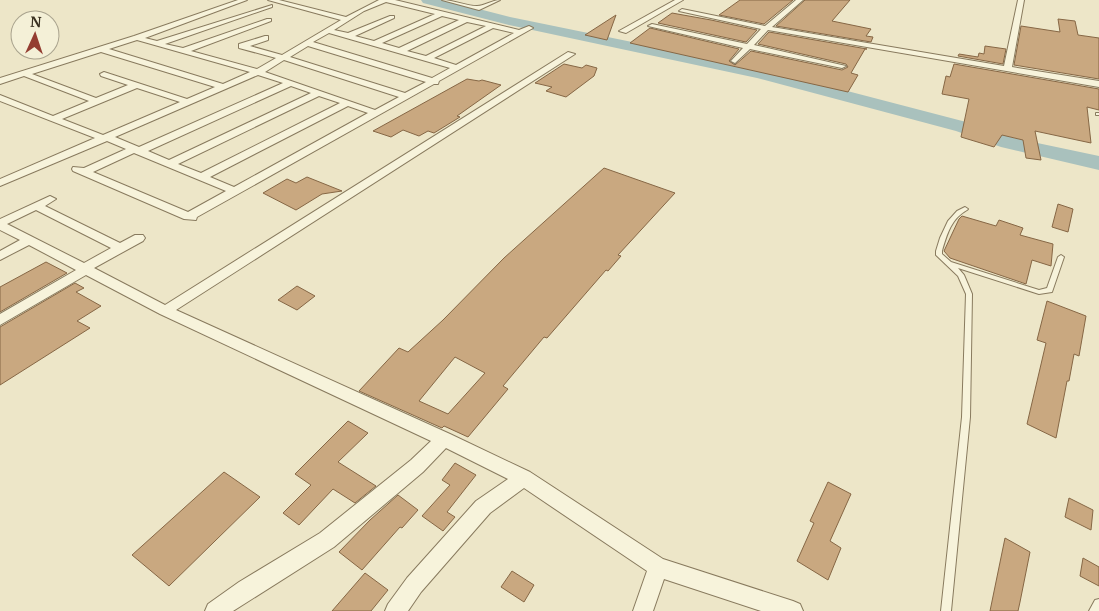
<svg xmlns="http://www.w3.org/2000/svg" width="1099" height="611" viewBox="0 0 1099 611" font-family="Merriweather,serif">
<style>
.lines{fill:none;stroke-linecap:round;stroke-linejoin:round}
.river{fill:#a9c1bd;fill-rule:evenodd}
.building{fill:#c9a880;stroke:#866745;fill-rule:evenodd}
.lane-casing{stroke:#887a5e;stroke-width:2}
.street-casing{stroke:#887a5e;stroke-width:2}
.lane{fill:#f7f3db;fill-rule:evenodd}
.street{fill:#f7f3db;fill-rule:evenodd}
</style>
<rect width="100%" height="100%" fill="#ede6c8"/>
<g class="lines">
<polygon class="river" points="421,0 444,0 510,17 759,68 970,123 1014,138 1099,156 1099,170 1001,147 956,131 757,78 509,25 423,3"/>
</g>
<g class="building">
<polygon points="740,0 793,0 764,24 719,15"/>
<polygon points="805,0 850,0 832,21 871,29 866,36 873,37 871,42 776,26"/>
<polygon points="672,13 711,20 757,30 746,42 658,23"/>
<polygon points="616,15 607,40 585,35"/>
<polygon points="1058,19 1075,21 1078,35 1099,38 1099,79 1014,65 1021,26 1060,32"/>
<polygon points="650,28 739,49 729,61 735,65 751,51 842,70 848,67 846,64 758,44 769,32 867,49 865,49 851,73 858,75 848,92 630,43"/>
<polygon points="985,46 1006,49 1003,64 958,56 959,54 978,57 979,53 984,54"/>
<polygon points="564,64 582,68 586,65 597,68 594,76 566,97 546,91 552,87 535,83"/>
<polygon points="954,64 1099,89 1099,110 1087,107 1091,143 1035,131 1041,160 1026,158 1023,140 1002,135 994,147 961,137 969,99 942,94 946,76 950,77"/>
<polygon points="467,79 479,81 482,80 501,85 457,116 460,117 434,133 428,131 419,136 403,130 391,137 373,131"/>
<path d="M604 168 675 193 618 255 621 256 608 271 606 270 547 338 544 337 503 386 508 389 468 437 444 426 442 428 359 391 399 348 408 352 443 320 504 258ZM455 357 485 373 448 414 419 401Z"/>
<polygon points="307,177 342,191 322,194 296,210 263,193 287,179 296,183"/>
<polygon points="1058,204 1073,209 1068,232 1052,227"/>
<polygon points="962,216 996,226 999,220 1023,228 1020,235 1053,244 1051,266 1032,260 1026,284 950,258 944,251 959,219"/>
<polygon points="46,262 67,273 0,312 0,287"/>
<polygon points="75,283 84,288 76,292 101,306 77,321 90,328 0,385 0,327"/>
<polygon points="297,286 315,296 297,310 278,300"/>
<polygon points="1047,301 1086,316 1079,356 1074,354 1069,381 1067,381 1056,438 1027,424 1046,343 1037,340"/>
<polygon points="348,421 368,433 338,462 376,486 355,503 333,489 299,525 283,513 311,485 295,474"/>
<polygon points="455,463 476,475 447,512 455,517 443,531 422,516 450,485 442,480"/>
<polygon points="224,472 260,497 169,586 132,555"/>
<polygon points="828,482 851,494 830,541 841,548 828,580 797,561 814,523 810,521"/>
<polygon points="398,495 418,510 402,528 400,527 362,570 339,552 370,520"/>
<polygon points="1069,498 1093,510 1091,530 1065,517"/>
<polygon points="1005,538 1030,552 1020,602 1018,611 990,611"/>
<polygon points="1083,558 1099,567 1099,586 1080,576"/>
<polygon points="512,571 534,585 524,602 501,587"/>
<polygon points="365,573 388,590 371,611 332,611"/>
</g>
<g class="lines">
<g class="lane-casing">
<g id="lane">
<rect x="1096" y="113" width="3" height="2"/>
<path d="M965 207 968 209 967 210C951 219 947 234 942 251V254L951 262 1039 290 1047 288 1058 257 1061 255 1064 257 1052 292 1039 294 958 268 964 275 972 294 970 417 951 611H941L962 417 966 294 958 276 936 255V251L940 238 948 221 957 211Z"/>
<polygon points="1099,599 1099,611 1089,611 1095,600"/>
</g>
</g>
<g class="street-casing">
<g id="street">
<path d="M238 0H247L145 38 157 41 272 5V7L165 44 183 48 267 19H271V21L191 51 257 69 276 58 239 48V44L265 36H268V40L250 46 282 55 341 20 268 0H279L346 17 379 0H395L519 30 529 26 533 28 439 81 438 84H434L197 217 196 220 184 219 73 171 72 169 73 167 84 168 126 149 107 141 0 186V179L95 138 0 101V95L53 116 89 101 24 76 0 84V78L134 36ZM386 2 435 14 374 41 355 36 394 18V16H390L348 33 334 30 364 11ZM442 16 459 20 399 48 382 43ZM467 22 486 26 426 56 407 51ZM493 28 514 33 456 65 434 58ZM329 33 450 68 432 78 313 42ZM137 40 250 72 223 84 109 49ZM308 46 426 82 405 93 290 57ZM101 52 215 87 187 99 104 72 100 74 101 76 128 85 96 98 32 74ZM284 60 399 97 375 110 265 72ZM258 75 283 83 139 147 115 137ZM291 86 311 93 169 160 148 151ZM137 88 180 102 103 135 62 119ZM319 96 340 103 201 173 178 164ZM348 106 368 113 234 187 210 177ZM134 153 226 191 188 212 93 172Z"/>
<path d="M442 0C454 0 466 6 477 6 485 6 492 0 500 0L479 10Z"/>
<polygon points="675,0 683,0 626,33 619,31"/>
<polygon points="796,0 803,0 772,27 1004,66 1018,0 1024,0 1012,67 1099,81 1099,87 768,30 754,45 846,66 842,68 750,49 735,63 731,61 743,48 648,26 652,24 747,44 761,29 679,11 682,9 765,26"/>
<path d="M568 52 575 54 176 310 450 434 530 472 663 559 793 601 800 604 803 611H761L664 579 653 611H633L647 571 524 488 490 513 421 592 408 611H385L388 604 407 578 476 501 508 479 446 448 423 472 334 547 233 611H205L208 604 239 582 320 533 411 460 431 441 160 314 86 275 0 325V314L76 270 29 245 0 260V251L20 240 0 230V219L50 196 56 199 45 206 120 243 135 235H143L145 238 143 241 94 268 165 305ZM36 210 111 248 84 263 7 224Z"/>
</g>
</g>
<use href="#lane" class="lane"/>
<use href="#street" class="street"/>
</g>
<g transform="translate(35 35) rotate(3)"><circle r="24" fill="#f4f0d7" stroke="#a9a38e"/>
<path d="M0-4L9 19L0 12L-9 19Z" fill="#943d31"/>
<text y="-8" font-size="14" font-weight="bold" text-anchor="middle" fill="#393021">N</text>
</g>
</svg>
